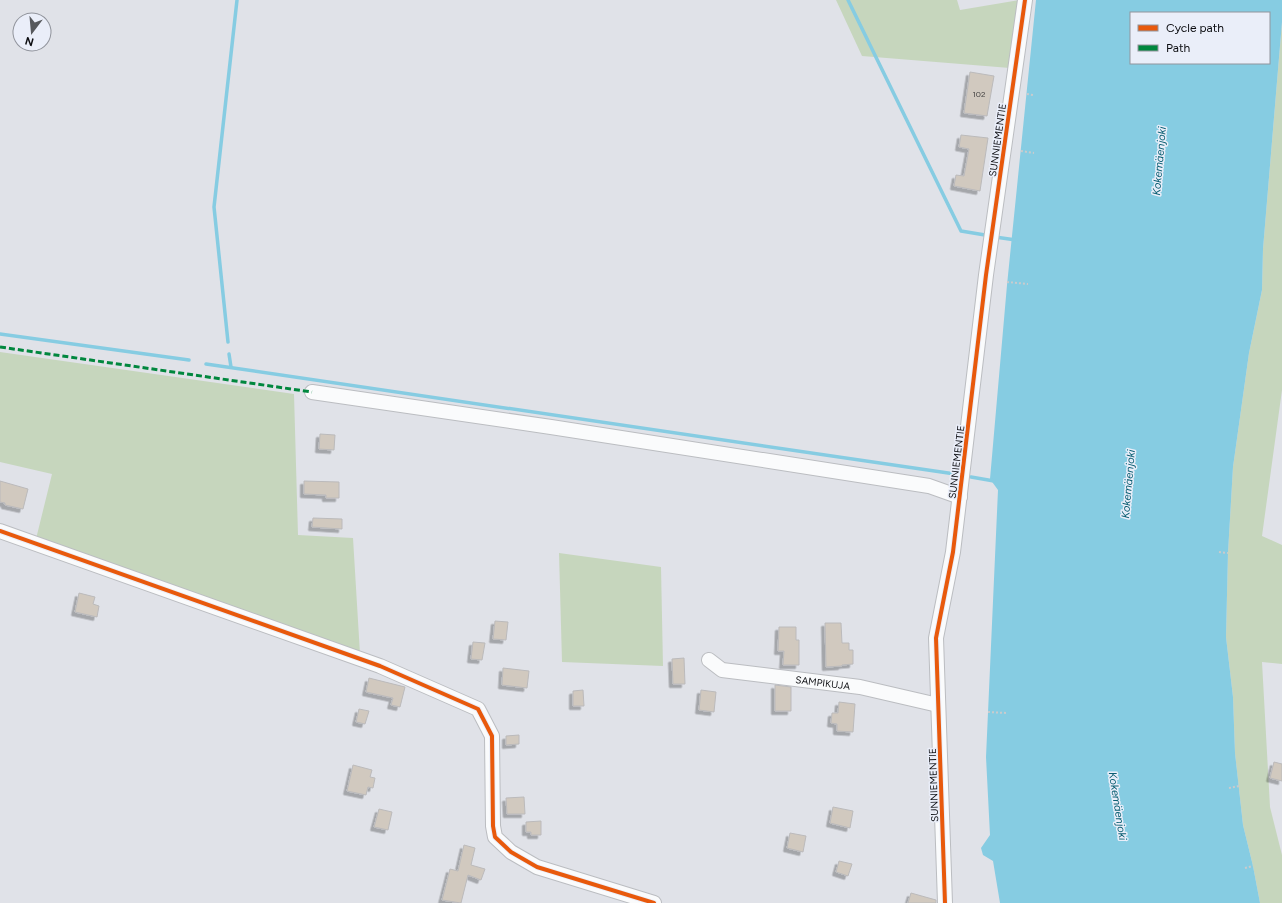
<svg xmlns="http://www.w3.org/2000/svg" width="1282" height="903" viewBox="0 0 1282 903" font-family="Figtree,sans-serif">
<style>
.green{fill:#c6d6bd}
.water{fill:#86cce2;fill-rule:evenodd}
.lines{fill:none;stroke-linecap:round;stroke-linejoin:round}
.stream{stroke:#86cce2;stroke-width:3.5}
.building{fill:#d1c9bf;stroke:#bbbabb;filter:url(#shadow)}
.street-casing{stroke:#bbbdc1;stroke-width:16}
.path{stroke:#cacbcd;stroke-width:2;stroke-dasharray:2 2;stroke-linecap:butt}
.street{stroke:#fafbfc;stroke-width:14}
.quiet{stroke:#00873e;stroke-width:3;stroke-dasharray:6 3;stroke-linecap:butt}
.cycleway-casing{stroke:#eaeef9;stroke-width:6}
.cycleway{stroke:#e8590c;stroke-width:4}
.labels{text-anchor:middle;stroke-width:3;stroke-linejoin:round;paint-order:stroke}
.number-label{font-size:8px;fill:#3d3c3c}
.street-label{font-size:10px;fill:#0c0d11;stroke:#eaeef9}
.water-label{font-size:11px;font-style:italic;fill:#0a5f73;stroke:#eaeef9}
</style>
<defs>
<filter id="shadow"><feDropShadow dx="-3.5" dy="3.5" stdDeviation="0" flood-color="#0004"/></filter>
</defs>
<rect width="100%" height="100%" fill="#e0e2e8"/>
<g class="green">
<polygon points="836,0 957,0 960,10 1020,0 1010,68 862,56"/>
<polygon points="1282,22 1282,390 1262,536 1282,545 1282,664 1262,662 1270,807 1282,855 1282,903 1260,903 1253,866 1243,825 1235,753 1233,697 1226,637 1228,553 1233,467 1249,353 1262,290 1263,249"/>
<polygon points="0,352 294,394 298,535 353,538 360,654 36,539 52,474 0,462"/>
<polygon points="559,553 661,567 663,666 562,662"/>
</g>
<path class="water" d="M1036 0H1282V22L1263 249 1262 290 1249 353 1233 467 1228 553 1226 637 1233 697 1235 753 1243 825 1253 866 1260 903H1000L993 861 983 855 981 848 990 835 986 757 998 490 990 479 1007 285ZM1131 13H1269V63H1131Z"/>
<g class="lines">
<g class="stream">
<polyline points="848,0 961,231 985,235"/>
<polyline points="995,237 1016,240"/>
<polyline points="0,334 189,360"/>
<polyline points="228,342 214,207 237,0"/>
<polyline points="229,354 231,367"/>
<polyline points="206,364 955,474"/>
<polyline points="971,477 994,481"/>
</g>
</g>
<g class="building">
<polygon points="970,72 994,76 987,116 964,113"/>
<polygon points="961,135 988,138 980,191 954,186 956,175 964,176 969,149 959,147"/>
<polygon points="320,434 335,435 334,450 319,449"/>
<polygon points="0,481 28,489 23,509 5,505 5,503 0,502"/>
<polygon points="304,481 339,482 339,498 326,498 326,495 304,494"/>
<polygon points="313,518 342,519 342,529 312,527"/>
<polygon points="79,593 95,597 93,604 99,606 97,617 75,612"/>
<polygon points="495,621 508,622 506,640 493,639"/>
<polygon points="825,623 841,623 842,643 849,643 849,650 853,650 853,664 842,665 842,666 826,667"/>
<polygon points="779,627 796,627 796,640 799,640 799,665 783,665 784,651 778,651"/>
<polygon points="473,642 485,643 482,660 471,659"/>
<polygon points="684,658 685,684 673,684 672,659"/>
<polygon points="503,668 529,671 527,688 502,685"/>
<polygon points="369,678 405,687 400,707 391,705 393,698 366,692"/>
<polygon points="775,685 791,687 791,711 775,711"/>
<polygon points="583,690 584,706 573,706 573,691"/>
<polygon points="701,690 716,692 714,712 699,710"/>
<polygon points="839,702 855,704 853,732 837,731 837,724 831,723 832,713 838,713"/>
<polygon points="359,709 369,711 365,724 356,722"/>
<polygon points="519,735 519,744 506,745 506,736"/>
<polygon points="1274,762 1282,764 1282,781 1270,778"/>
<polygon points="353,765 372,770 370,777 375,778 373,788 368,787 366,795 347,791"/>
<polygon points="524,797 525,814 507,814 506,798"/>
<polygon points="833,807 853,811 850,828 830,823"/>
<polygon points="379,809 392,812 388,830 374,827"/>
<polygon points="541,821 541,835 531,835 531,832 526,832 526,822"/>
<polygon points="790,833 806,836 803,852 787,848"/>
<polygon points="464,845 475,848 471,865 485,869 481,880 468,875 461,903 442,900 450,869 458,871"/>
<polygon points="839,861 852,864 848,876 836,872"/>
<polygon points="911,893 936,900 936,903 908,903"/>
</g>
<g class="lines">
<g class="street-casing">
<g id="street">
<polyline points="312,392 551,427 929,486 960,497"/>
<polyline points="0,531 380,666 478,709 492,736 493,826 495,837 511,852 537,867 654,903"/>
<path id="s1" d="M709 660 722 670 860 687 938 705"/>
<polyline points="945,903 936,638 953,552 986,275 1025,0"/>
</g>
</g>
<g class="path">
<polyline points="1027,94 1033,95"/>
<polyline points="1021,151 1034,153"/>
<polyline points="1007,282 1028,284"/>
<polyline points="1219,552 1228,553"/>
<polyline points="988,712 1007,713"/>
<polyline points="1229,788 1239,786"/>
<polyline points="1245,868 1253,866"/>
</g>
<use href="#street" class="street"/>
<polyline class="quiet" points="0,347 312,392"/>
<g class="cycleway-casing">
<g id="cycleway">
<polyline points="0,531 380,666 478,709 492,736 493,826 495,837 511,852 537,867 654,903"/>
<polyline points="945,903 936,638 953,552 986,275 1025,0"/>
</g>
</g>
<use href="#cycleway" class="cycleway"/>
</g>
<g class="labels">
<g class="number-label">
<text x="979" y="97">102</text>
</g>
<g class="street-label">
<text transform="translate(997 140) rotate(-82)" y="4">SUNNIEMENTIE</text>
<text transform="translate(956 462) rotate(-83)" y="4">SUNNIEMENTIE</text>
<text dy="4" stroke="none"><textPath href="#s1" startOffset="118">SAMPIKUJA</textPath></text>
<text transform="translate(933 785) rotate(-92)" y="4">SUNNIEMENTIE</text>
</g>
<g class="water-label">
<text transform="translate(1159 161) rotate(-85)" y="4">Kokemäenjoki</text>
<text transform="translate(1128 484) rotate(-85)" y="4">Kokemäenjoki</text>
<text transform="translate(1118 806) rotate(81)" y="4">Kokemäenjoki</text>
</g>
</g>
<rect x="1130" y="12" width="140" height="52" fill="#eaeef9" stroke="#91949c"/>
<rect x="1138" y="25" width="20" height="6" fill="#e8590c" stroke="#91949c"/>
<text x="1166" y="32" font-size="12" fill="#0c0d11">Cycle path</text>
<rect x="1138" y="45" width="20" height="6" fill="#00873e" stroke="#91949c"/>
<text x="1166" y="52" font-size="12" fill="#0c0d11">Path</text>
<g transform="translate(32 32) rotate(196)"><circle r="19" fill="#eaeef9" stroke="#91949c"/>
<path d="M0-3L7 15L0 10L-7 15Z" fill="#56585c"/>
<text y="-6" font-size="11" font-weight="bold" text-anchor="middle" fill="#0c0d11">N</text>
</g>
</svg>
